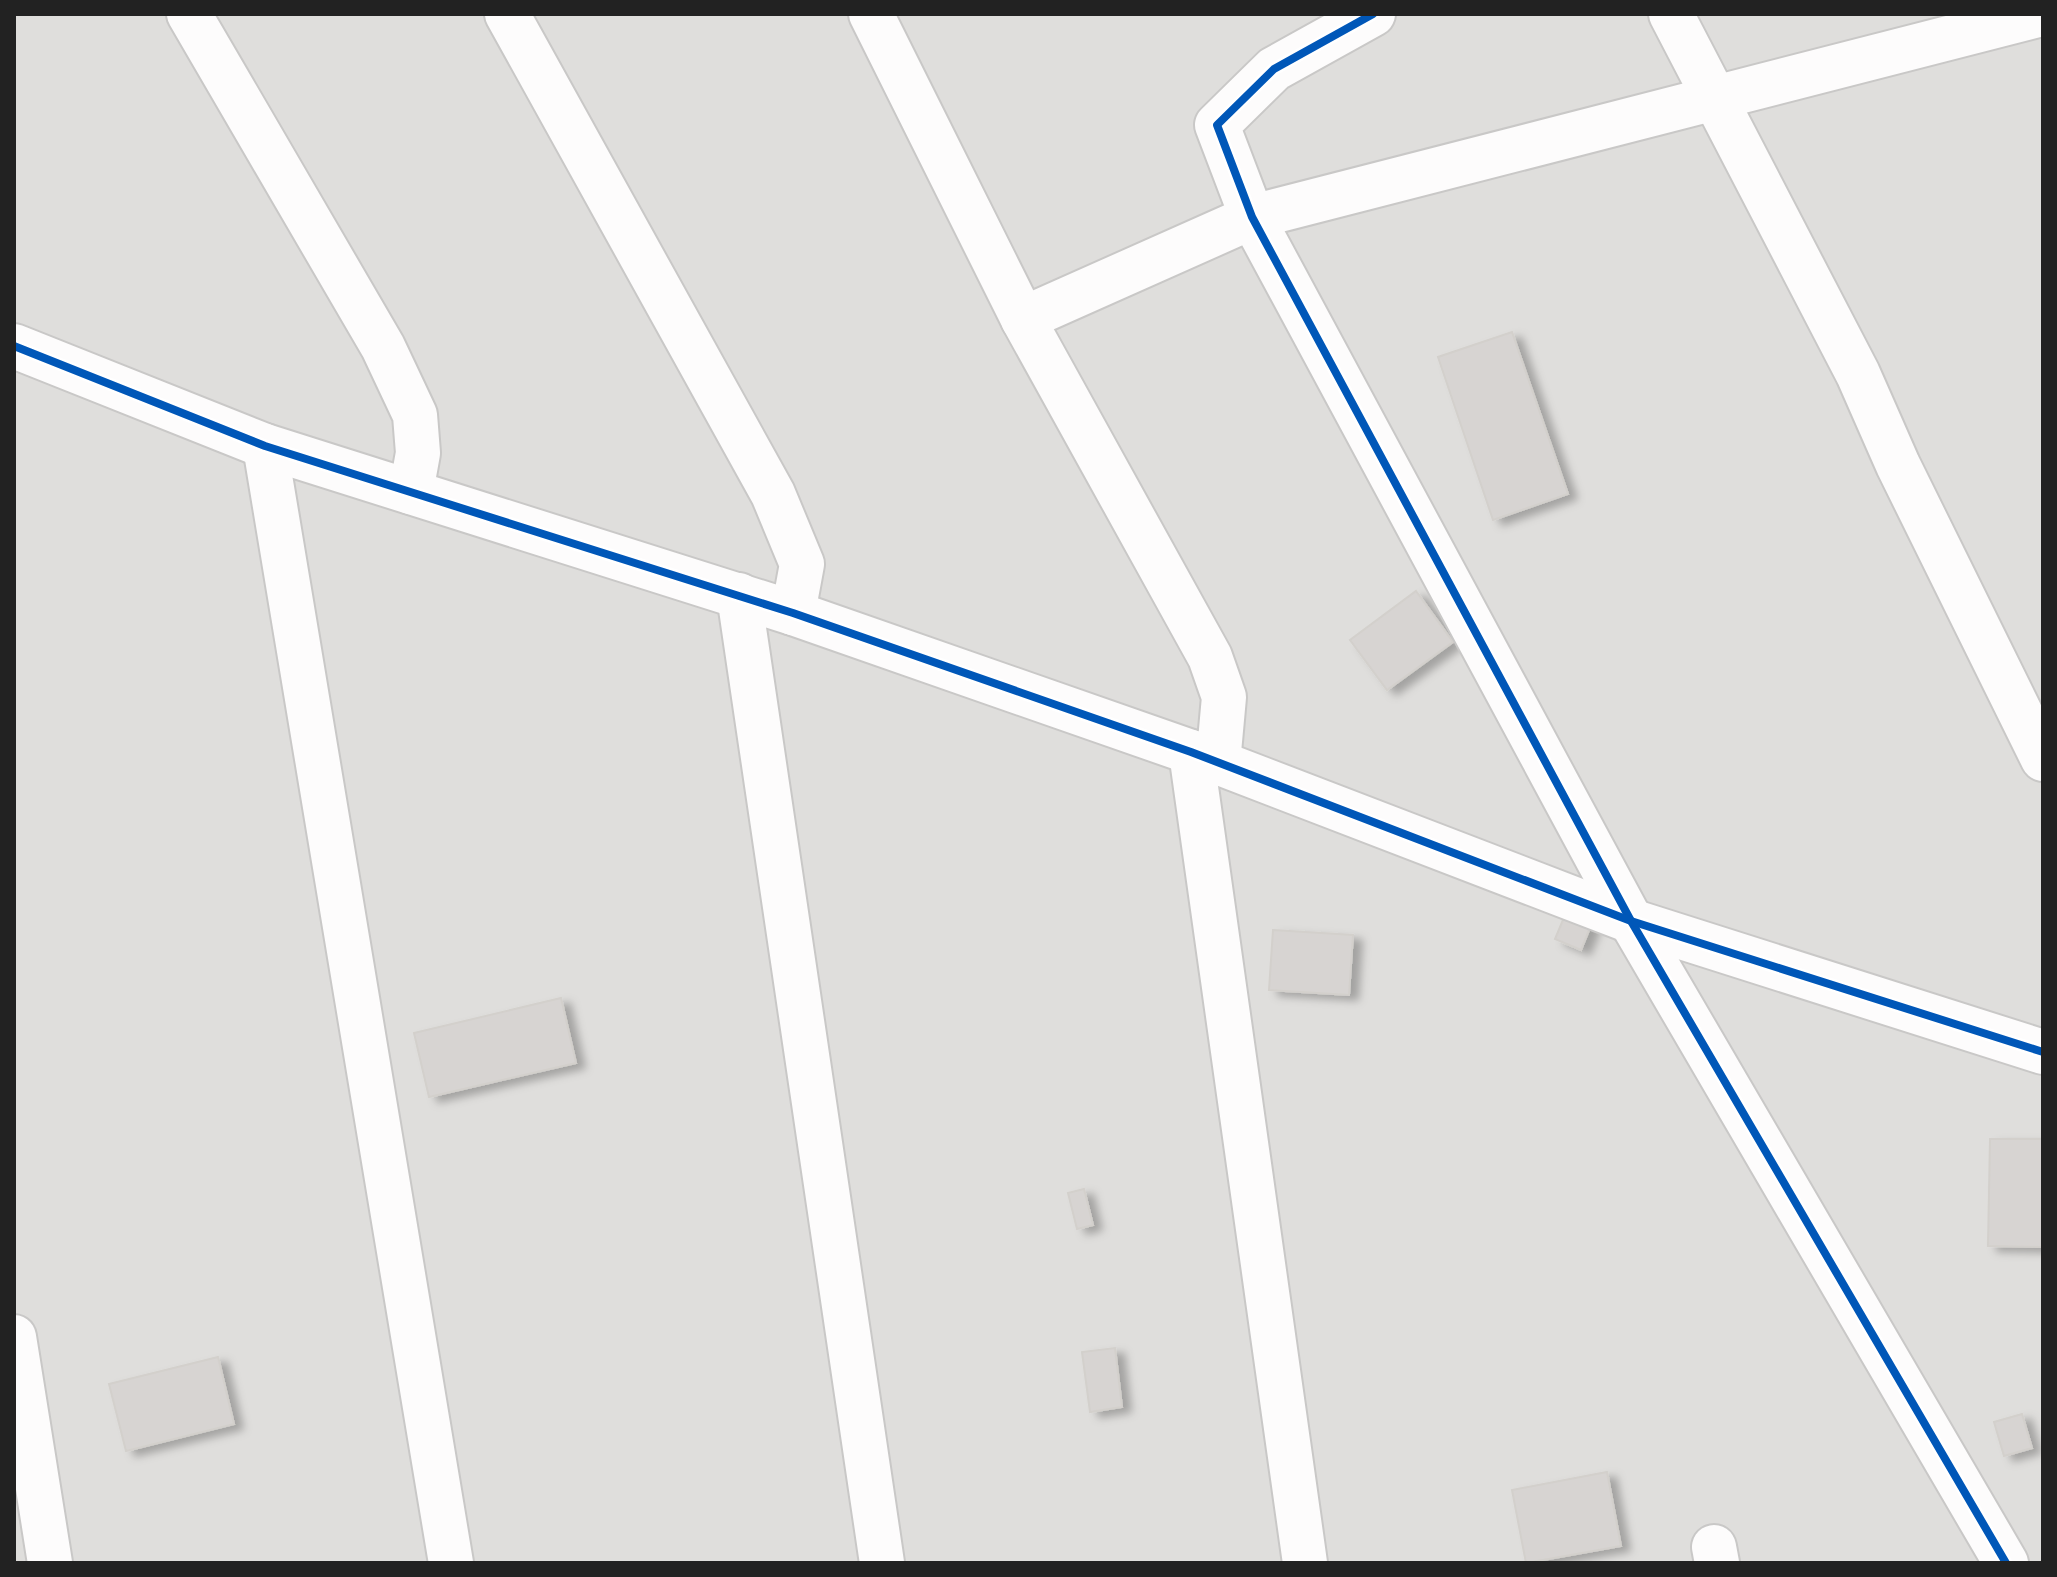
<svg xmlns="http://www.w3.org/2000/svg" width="2057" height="1577" viewBox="0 0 2057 1577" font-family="'Titillium Web',sans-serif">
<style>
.residential{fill:#dfdedc}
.building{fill:#d7d4d2;stroke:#d3d0cc;stroke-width:2;filter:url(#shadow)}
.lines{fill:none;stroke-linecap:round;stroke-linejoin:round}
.minor-casing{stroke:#c9c8c7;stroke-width:48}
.minor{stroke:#fdfcfc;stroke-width:44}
.cycleway-casing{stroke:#fff;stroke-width:13}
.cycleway{stroke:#0057b8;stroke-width:8}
</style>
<defs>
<filter id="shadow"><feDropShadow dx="9" dy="5" stdDeviation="4" flood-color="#0004"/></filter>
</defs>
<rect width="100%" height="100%" fill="#f0eeeb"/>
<rect class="residential" x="14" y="14" width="2029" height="1549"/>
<g class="building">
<polygon points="1512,332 1568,494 1493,520 1438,357"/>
<polygon points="1416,591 1453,642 1387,690 1350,640"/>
<polygon points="1570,903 1596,913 1581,950 1555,939"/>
<polygon points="1273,930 1353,935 1349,995 1269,990"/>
<polygon points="561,998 576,1063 429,1097 414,1033"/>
<polygon points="1990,1139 2043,1139 2043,1247 1988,1246"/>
<polygon points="1084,1189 1093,1225 1077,1229 1068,1193"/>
<polygon points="1115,1348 1122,1407 1090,1412 1082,1352"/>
<polygon points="218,1357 234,1424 126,1451 109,1384"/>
<polygon points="2022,1414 2032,1448 2004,1456 1994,1422"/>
<polygon points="1607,1472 1621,1546 1526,1563 1512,1490"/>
</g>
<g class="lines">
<g class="minor-casing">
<g id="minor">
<polyline points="189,14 383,347 415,415 418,453 411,492"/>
<polyline points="507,14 773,494 802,564 793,613"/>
<polyline points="871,14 1023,319 1210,657 1224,697 1218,763"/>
<polyline points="1373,14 1274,69 1217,125 1252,217 1631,921 2006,1563"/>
<polyline points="1671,14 1858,374 1898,465 2043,759"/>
<polyline points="1023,319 1252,217 2042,14"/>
<polyline points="14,346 265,446 793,613 1191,752 1631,921 2043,1052"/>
<polyline points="265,446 451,1563"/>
<polyline points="739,595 882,1563"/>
<polyline points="1191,752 1305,1563"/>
<polyline points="14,1337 50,1563"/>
<polyline points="1714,1547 1717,1563"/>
</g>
</g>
<use href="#minor" class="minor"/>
<g class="cycleway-casing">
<g id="cycleway">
<polyline points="1373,14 1274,69 1217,125 1252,217 1631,921 2006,1563"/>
<polyline points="14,346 265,446 793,613 1191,752 1631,921 2043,1052"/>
</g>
</g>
<use href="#cycleway" class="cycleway"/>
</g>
<rect width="2057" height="1577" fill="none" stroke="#222222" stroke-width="32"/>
</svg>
